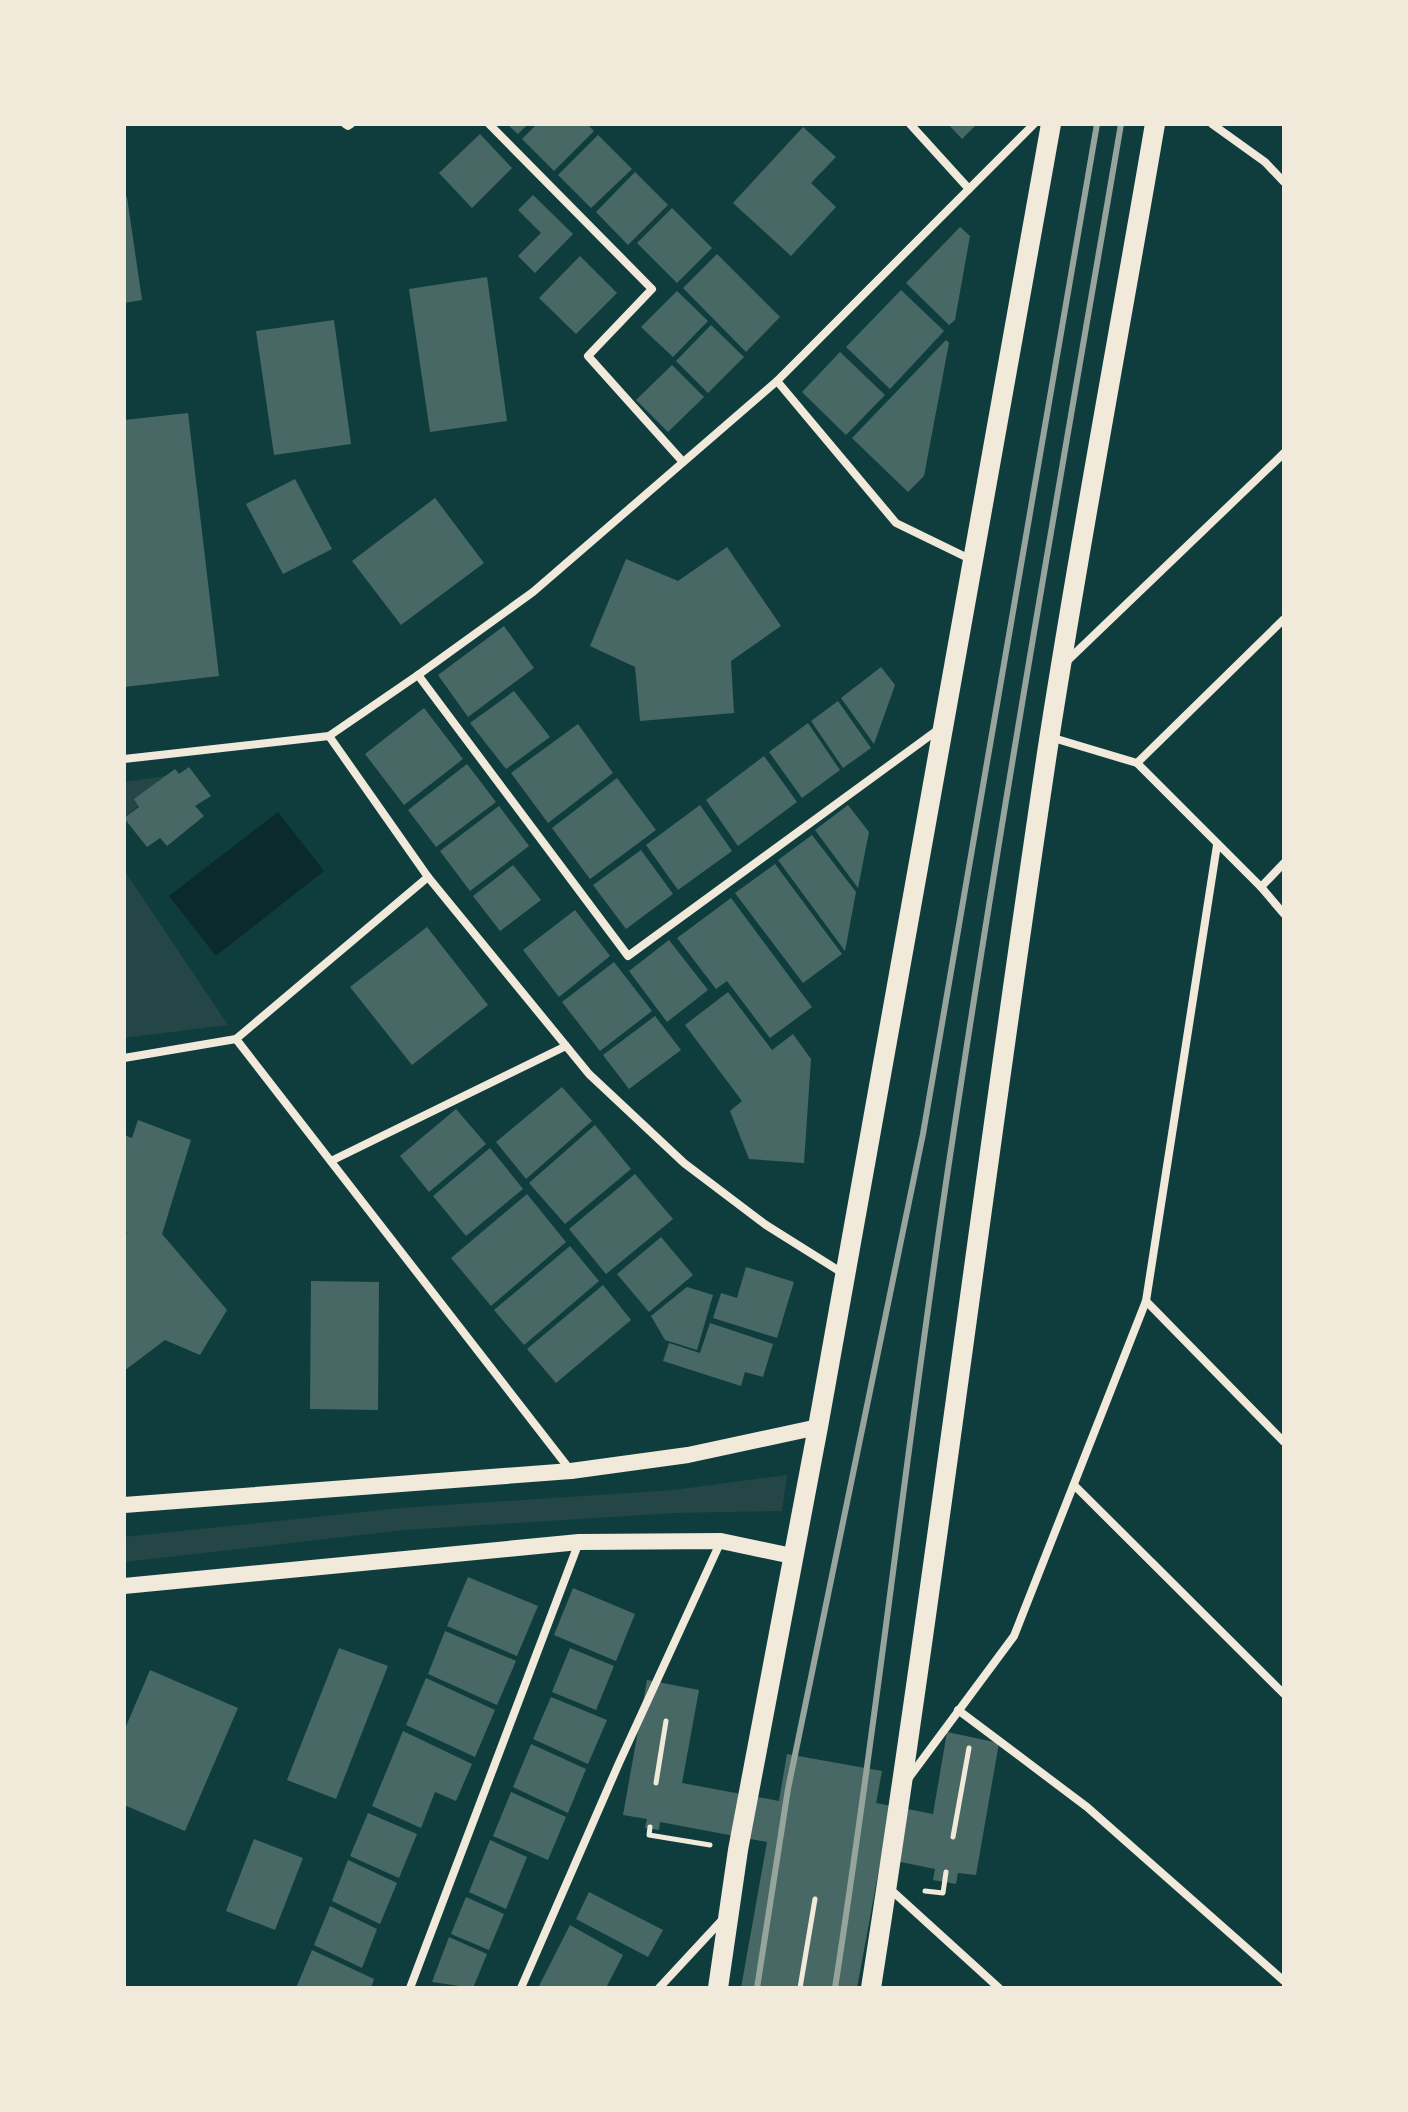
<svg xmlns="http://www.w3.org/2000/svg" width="1408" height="2112" viewBox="0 0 1408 2112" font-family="'PT Sans',sans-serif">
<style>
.green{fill:#244646}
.water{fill:#0a2a2b}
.building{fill:#486865}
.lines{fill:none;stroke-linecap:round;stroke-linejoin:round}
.path{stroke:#f1e9da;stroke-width:5}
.minor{stroke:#f1e9da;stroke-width:8}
.secondary{stroke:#f1e9da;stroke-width:16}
.primary{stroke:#f1e9da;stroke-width:20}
.rail{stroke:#97a49c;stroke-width:6}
</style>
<rect width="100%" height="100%" fill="#0f3d3e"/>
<g class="green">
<polygon points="179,774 124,817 124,782"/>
<polygon points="124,870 228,1025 124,1038"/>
<polygon points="787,1475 782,1511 675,1513 404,1530 124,1562 124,1537 401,1508 674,1490"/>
</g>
<polygon class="water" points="278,812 324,871 216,956 169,896"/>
<g class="building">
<polygon points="507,124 528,124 518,134"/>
<polygon points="537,124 587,124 594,131 554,171 522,139"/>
<polygon points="948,124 977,124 962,139"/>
<polygon points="803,127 836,157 811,183 836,207 791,256 733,203"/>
<polygon points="480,134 512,168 472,208 439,173"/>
<polygon points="598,135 632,169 591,208 558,175"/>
<polygon points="635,172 668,205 628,245 596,212"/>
<polygon points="533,195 573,234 535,273 518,256 541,233 518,210"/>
<polygon points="124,197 127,197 142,300 124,303"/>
<polygon points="672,208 712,248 677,283 637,243"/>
<polygon points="960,227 970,236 955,320 949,325 906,283"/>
<polygon points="717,254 780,317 746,352 683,288"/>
<polygon points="580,256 617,293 576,334 539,298"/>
<polygon points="487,277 507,421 430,432 409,289"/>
<polygon points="901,290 944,331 890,389 846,347"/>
<polygon points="677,291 708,321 673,357 641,327"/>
<polygon points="334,320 351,444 274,455 256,331"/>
<polygon points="711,325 744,357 708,393 676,361"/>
<polygon points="946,340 949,343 924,476 908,492 852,438"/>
<polygon points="840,352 885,395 846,435 802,392"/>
<polygon points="672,365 704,397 668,432 636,400"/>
<polygon points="188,413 219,676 124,687 124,420"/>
<polygon points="295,479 332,549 283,574 246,504"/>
<polygon points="435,498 484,563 401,625 352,561"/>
<polygon points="727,547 781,626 731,661 734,713 640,721 635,667 590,646 626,559 678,581"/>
<polygon points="504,626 534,668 468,717 438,675"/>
<polygon points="881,667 895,685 874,744 841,698"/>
<polygon points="514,691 550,737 506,769 470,723"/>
<polygon points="838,701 871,748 843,768 811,721"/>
<polygon points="424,708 463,759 404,805 365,754"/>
<polygon points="808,723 840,770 802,798 769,752"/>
<polygon points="578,724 613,773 548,823 511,773"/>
<polygon points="764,756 797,802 738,846 706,800"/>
<polygon points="467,764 496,802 436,847 408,810"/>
<polygon points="189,767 211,796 195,806 204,816 167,846 160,838 147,847 124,818 139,807 134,799 175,769 179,774"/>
<polygon points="617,778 656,830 590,879 552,828"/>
<polygon points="700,805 732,851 678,890 646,845"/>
<polygon points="848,805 869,832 858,888 815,830"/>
<polygon points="499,806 529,846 470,891 440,851"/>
<polygon points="812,835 856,892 845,951 778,860"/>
<polygon points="641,850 673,894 626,929 593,885"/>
<polygon points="775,864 842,954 803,983 735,893"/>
<polygon points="513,865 541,900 500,931 473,896"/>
<polygon points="731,898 812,1007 770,1038 727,981 716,989 677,938"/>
<polygon points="575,910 610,956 559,997 523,950"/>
<polygon points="427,927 488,1005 412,1065 350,987"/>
<polygon points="669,940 708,990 667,1022 629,971"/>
<polygon points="614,962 652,1011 600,1051 562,1002"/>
<polygon points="728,992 772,1050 793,1034 811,1059 804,1163 749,1159 730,1111 742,1101 685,1025"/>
<polygon points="655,1016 681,1050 629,1089 603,1055"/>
<polygon points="562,1087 592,1121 526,1179 496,1142"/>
<polygon points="456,1109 486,1144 429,1192 400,1156"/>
<polygon points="138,1120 191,1140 162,1234 227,1310 200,1355 165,1340 124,1371 124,1238 127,1233 124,1231 124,1135 132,1138"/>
<polygon points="595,1125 631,1169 565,1224 529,1183"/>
<polygon points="490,1148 523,1189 466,1236 433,1196"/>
<polygon points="635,1174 673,1219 606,1274 569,1229"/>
<polygon points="527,1194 566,1242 491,1306 451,1258"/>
<polygon points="661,1237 693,1275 649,1312 617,1274"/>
<polygon points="570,1246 599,1281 524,1345 494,1310"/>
<polygon points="746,1267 794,1282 777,1338 713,1318 721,1293 737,1298"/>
<polygon points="311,1281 379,1282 378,1410 310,1409"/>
<polygon points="603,1285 631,1320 556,1383 527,1349"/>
<polygon points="687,1287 713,1295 697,1350 665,1340 651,1316"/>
<polygon points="710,1323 773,1344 763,1377 745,1372 741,1386 663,1361 669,1343 700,1353"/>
<polygon points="468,1577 538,1606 517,1656 447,1626"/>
<polygon points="573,1588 635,1614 616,1661 554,1635"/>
<polygon points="445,1631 516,1661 497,1705 428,1674"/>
<polygon points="339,1648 388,1666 336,1799 287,1780"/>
<polygon points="570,1648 614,1666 596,1710 552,1692"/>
<polygon points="150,1670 238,1708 185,1831 124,1805 124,1731"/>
<polygon points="426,1678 495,1710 475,1757 406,1725"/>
<polygon points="647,1680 699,1690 682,1783 779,1801 787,1754 882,1771 876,1803 933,1814 947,1732 999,1743 976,1875 958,1873 956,1884 933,1880 935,1869 881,1858 857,1988 741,1988 767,1842 660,1822 659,1830 645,1828 647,1819 623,1815"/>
<polygon points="551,1697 607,1720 588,1764 533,1739"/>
<polygon points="403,1731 472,1764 456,1801 435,1792 421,1828 372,1806"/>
<polygon points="531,1744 586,1769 568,1813 513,1787"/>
<polygon points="511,1792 566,1817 548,1860 493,1836"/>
<polygon points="368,1813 417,1834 399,1878 350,1856"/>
<polygon points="254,1839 303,1858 275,1930 226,1911"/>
<polygon points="490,1840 527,1857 506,1909 469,1892"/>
<polygon points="348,1860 397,1883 380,1924 332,1901"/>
<polygon points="589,1892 663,1930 648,1957 576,1919"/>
<polygon points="466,1897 504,1914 489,1950 451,1934"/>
<polygon points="330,1906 377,1929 362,1968 314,1945"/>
<polygon points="570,1925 623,1955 606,1988 538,1988"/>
<polygon points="449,1937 487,1954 473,1988 432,1982"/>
<polygon points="312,1950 374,1979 371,1988 296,1988"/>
</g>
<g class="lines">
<g class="path">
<polyline points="656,1783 666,1721"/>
<polyline points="650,1827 649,1835 710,1845"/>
<polyline points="953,1837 969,1748"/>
<polyline points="925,1891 943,1893 946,1872"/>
<polyline points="800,1988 815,1899"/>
</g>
<g class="minor">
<polyline points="345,124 348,126 351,124"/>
<polyline points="489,124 652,289 588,356 683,462"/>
<polyline points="910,124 969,189"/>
<polyline points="1212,124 1265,162 1284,182"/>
<polyline points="777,381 896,523 972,560"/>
<polyline points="1065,663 1284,453"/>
<polyline points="418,675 628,956 939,729"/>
<polyline points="329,736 428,877 589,1074 684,1163 766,1225 844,1274"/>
<polyline points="1050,737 1137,763 1261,887 1284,914"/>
<polyline points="124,759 329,736 418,675 533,592 777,381 1034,124"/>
<polyline points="1137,763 1284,619"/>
<polyline points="1261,887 1284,863"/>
<polyline points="236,1039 571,1471"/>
<polyline points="124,1058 236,1039 428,877"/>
<polyline points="331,1161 566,1046"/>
<polyline points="1146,1301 1284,1442"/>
<polyline points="1074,1485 1284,1694"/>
<polyline points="958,1710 1087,1807 1284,1981"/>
<polyline points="908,1779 1014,1636 1146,1301 1217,845"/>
<polyline points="890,1889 999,1988"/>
<polyline points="410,1988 579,1542"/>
<polyline points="521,1988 619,1763 721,1541"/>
<polyline points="659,1988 723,1919"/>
</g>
<g class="secondary">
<polyline points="124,1505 571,1471 688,1455 818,1427"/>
<polyline points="124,1586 579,1542 721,1541 792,1556"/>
</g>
<g class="primary">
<polyline points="718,1988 738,1850 818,1427 1051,124"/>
<path d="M871 1988C936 1573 986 1156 1049 740 1081 534 1120 329 1155 124"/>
</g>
<g class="rail">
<polyline points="757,1988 788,1789 923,1134 1097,124"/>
<path d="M835 1988C879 1707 909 1424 952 1143 1003 803 1063 463 1121 124"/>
</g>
</g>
<rect width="1408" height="2112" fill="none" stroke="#f1e9da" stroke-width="252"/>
</svg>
